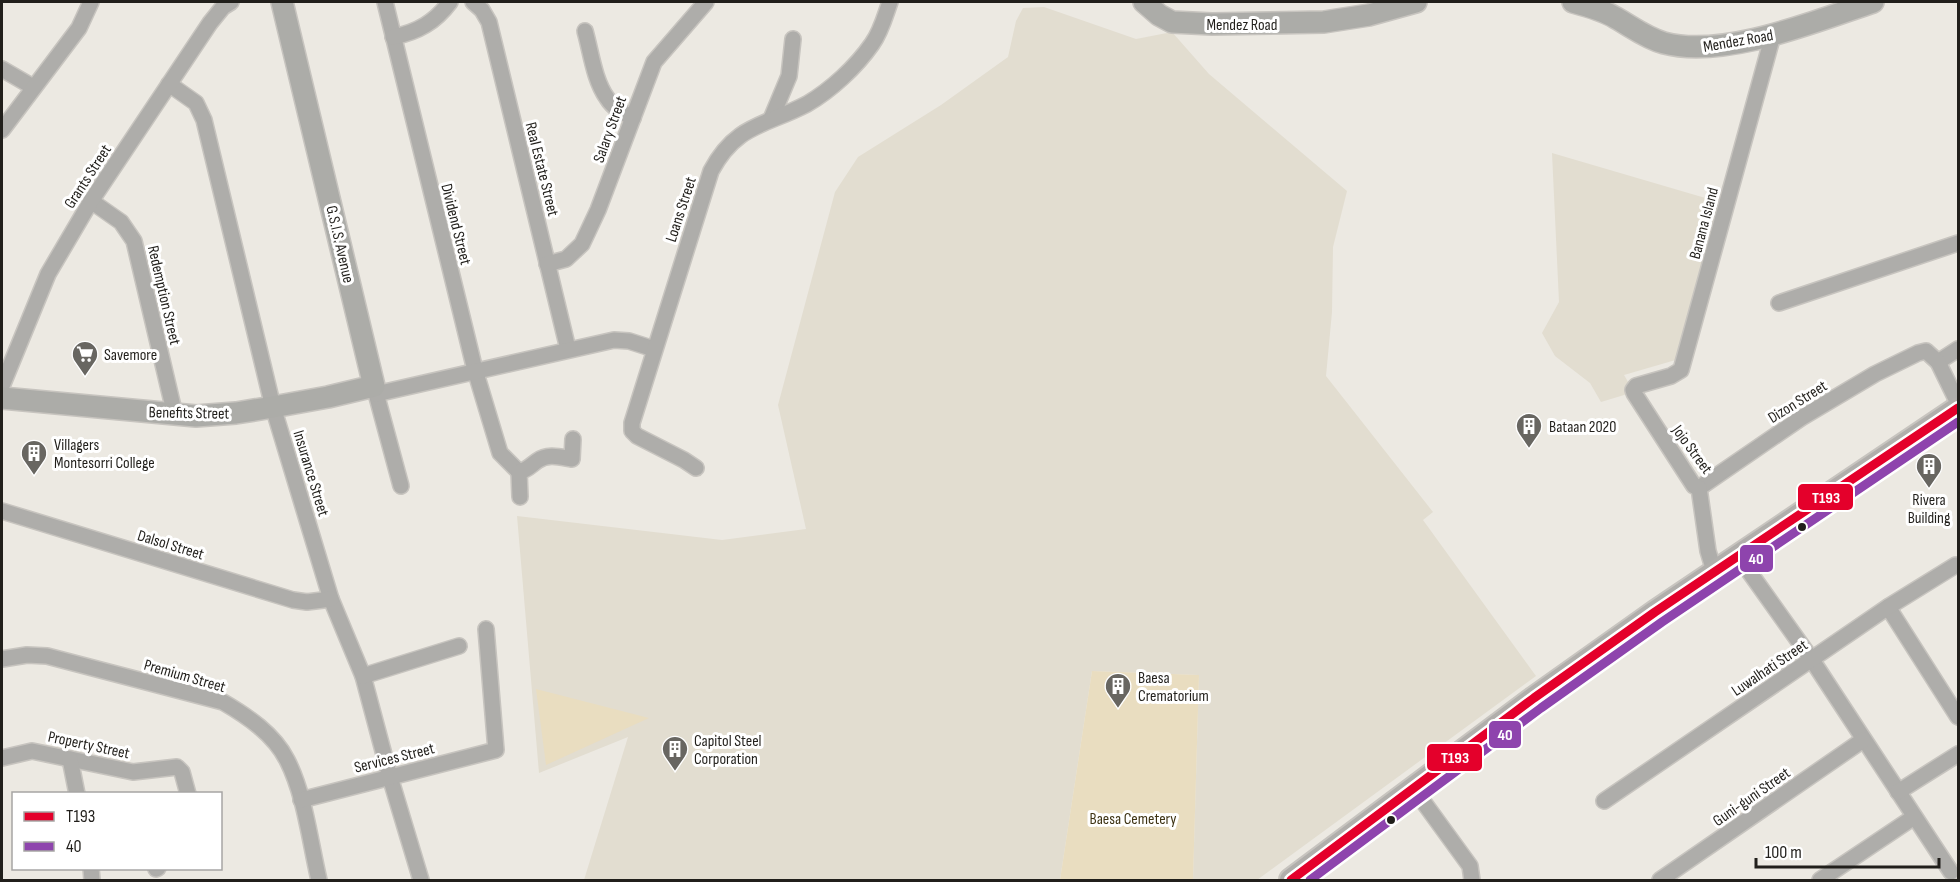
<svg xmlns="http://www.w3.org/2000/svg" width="1960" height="882" viewBox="0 0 1960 882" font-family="'Sofia Sans Condensed',sans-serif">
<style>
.built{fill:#e2ddd0}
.green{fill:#e9ddc0}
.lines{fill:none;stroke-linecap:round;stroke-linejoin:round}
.street-casing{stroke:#c7c4bf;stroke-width:18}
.secondary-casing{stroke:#c7c4bf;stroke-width:24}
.primary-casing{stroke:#c7c4bf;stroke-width:26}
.street{stroke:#aeadaa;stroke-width:15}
.secondary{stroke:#acaca8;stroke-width:21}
.primary{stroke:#b0aeab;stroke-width:22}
.bus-1-casing{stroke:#fff;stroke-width:14}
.bus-2-casing{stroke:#fff;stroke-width:14}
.bus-1{stroke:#e4002b;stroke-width:9}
.bus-2{stroke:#8e44ad;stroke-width:9}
.bus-dot{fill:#211f1b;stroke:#fff;stroke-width:2}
.labels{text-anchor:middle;stroke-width:6;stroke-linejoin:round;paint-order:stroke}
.street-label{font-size:16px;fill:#211f1b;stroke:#fff}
.poi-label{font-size:16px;fill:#211f1b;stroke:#fff;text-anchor:start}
.park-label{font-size:16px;fill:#3e3314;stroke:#fff}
.line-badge{stroke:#fff;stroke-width:2}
.badge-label{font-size:16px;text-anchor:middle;font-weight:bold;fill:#fff}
</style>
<rect width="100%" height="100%" fill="#ece9e2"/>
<g class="built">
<polygon points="1044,7 1136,39 1172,32 1209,74 1347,191 1333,247 1332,312 1326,376 1433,512 1423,520 1536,676 1257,880 1193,880 1199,675 1092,671 1060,880 584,880 628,737 539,773 517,516 722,540 806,529 778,405 835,192 858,157 941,105 1008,57 1016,21 1023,8"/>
<polygon points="1552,153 1719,202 1679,359 1624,375 1634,392 1601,402 1590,383 1555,356 1542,333 1559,302"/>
</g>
<g class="green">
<polygon points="1092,671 1199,675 1193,880 1060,880"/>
<polygon points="536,689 649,718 546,765"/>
</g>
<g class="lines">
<g class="street-casing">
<g id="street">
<polyline points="385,2 475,370 500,453 519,472"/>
<polyline points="473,2 482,10 489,22 568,349"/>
<path d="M585 31C591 52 594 80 607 98 613 108 623 113 633 118"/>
<path d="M393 37C418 32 435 22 450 2"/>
<polyline points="2,69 33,87"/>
<polyline points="169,84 196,103 204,120 273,407 331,599 363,676 390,777 421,880"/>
<polyline points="771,119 789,76 793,39"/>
<polyline points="2,130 79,28 91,2"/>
<polyline points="91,201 121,222 134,241 175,415"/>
<polyline points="547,264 566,259 582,244 598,210 654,62 706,2"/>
<polyline points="1779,303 1958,243"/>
<polyline points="1938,362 1958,349"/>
<polyline points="2,386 48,274 91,201 210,23 223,7 231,2"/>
<polyline points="374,386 401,486"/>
<polyline points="376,394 614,340 629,341 654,349"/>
<path d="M696 468 684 460 637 436 632 431V423L711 171C736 124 765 126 807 104 831 90 856 67 872 44 881 32 885 16 890 2"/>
<polyline points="1699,488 1801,418 1875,374 1918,353 1926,351 1938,362 1958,403"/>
<path d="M520 497 519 472C527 470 530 466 537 461 548 453 560 457 572 459L573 439"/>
<polyline points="2,511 293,600 307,602 331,599"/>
<polyline points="1738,556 1812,660 1951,872"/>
<polyline points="1714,571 1708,551 1699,488 1694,486 1634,393 1633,390 1636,386 1671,376 1681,370 1773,35"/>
<polyline points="1888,607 1958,717"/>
<path d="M2 659 27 655 47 656 223 702C247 716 274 734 287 760 305 795 310 842 319 880"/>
<polyline points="363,676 459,646"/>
<polyline points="2,758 32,751 133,772 177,767 182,772 188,794"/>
<polyline points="70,759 77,794"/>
<polyline points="1414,789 1470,866 1472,880"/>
<polyline points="1898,792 1958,754"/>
<polyline points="301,800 496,750 486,629"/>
<polyline points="1604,801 1888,607 1956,565"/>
<polyline points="91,868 92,880"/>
<polyline points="156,869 158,868"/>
<polyline points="1660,880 1863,740"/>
<polyline points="1820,880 1914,817"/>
</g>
</g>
<g class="secondary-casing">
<g id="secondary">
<polyline points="1144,2 1159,15 1172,22 1212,24 1324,22 1369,15 1416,2"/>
<path d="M1573 2C1588 6 1603 10 1616 18 1632 27 1646 38 1664 43 1724 59 1816 21 1873 2"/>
<polyline points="2,398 196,416 236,413 273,407 328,397 374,386 282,2"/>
</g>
</g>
<g class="primary-casing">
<polyline id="primary" points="1291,880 1534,698 1655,612 1958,408"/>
</g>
<use href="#street" class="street"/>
<use href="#secondary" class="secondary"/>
<use href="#primary" class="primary"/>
<g class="bus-1-casing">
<polyline id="bus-1" points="1291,880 1534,698 1655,612 1958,408"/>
</g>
<g class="bus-2-casing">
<polyline id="bus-2" points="1310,880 1541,708 1662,622 1958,422"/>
</g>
<use href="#bus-1" class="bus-1"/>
<use href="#bus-2" class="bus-2"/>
</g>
<defs>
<g id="supermarket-pin" transform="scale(1.35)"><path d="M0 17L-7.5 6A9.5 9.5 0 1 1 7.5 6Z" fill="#686661" stroke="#fff"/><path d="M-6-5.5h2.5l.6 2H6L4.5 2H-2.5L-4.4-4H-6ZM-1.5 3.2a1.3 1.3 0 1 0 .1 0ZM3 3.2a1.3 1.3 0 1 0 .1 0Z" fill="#fff"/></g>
<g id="building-pin" transform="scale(1.35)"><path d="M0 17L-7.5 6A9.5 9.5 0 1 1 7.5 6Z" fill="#686661" stroke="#fff"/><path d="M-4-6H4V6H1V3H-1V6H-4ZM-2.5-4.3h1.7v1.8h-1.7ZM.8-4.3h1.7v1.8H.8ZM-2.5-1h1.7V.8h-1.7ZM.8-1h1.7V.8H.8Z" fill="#fff"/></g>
</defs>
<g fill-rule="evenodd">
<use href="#supermarket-pin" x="85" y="354"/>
<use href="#building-pin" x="1529" y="426"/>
<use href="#building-pin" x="34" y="453"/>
<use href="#building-pin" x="1929" y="466"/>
<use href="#building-pin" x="1118" y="686"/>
<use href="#building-pin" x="675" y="749"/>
</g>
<g class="bus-dot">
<circle cx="1802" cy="527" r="5"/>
<circle cx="1391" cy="820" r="5"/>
</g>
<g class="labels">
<g class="street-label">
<text x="1242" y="30">Mendez Road</text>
<text transform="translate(1738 40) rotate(-10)" y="6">Mendez Road</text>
<text transform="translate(609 129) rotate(-70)" y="6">Salary Street</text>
<text transform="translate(543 169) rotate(76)" y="6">Real Estate Street</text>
<text transform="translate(87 176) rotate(-57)" y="6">Grants Street</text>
<text transform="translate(680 209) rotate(-72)" y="6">Loans Street</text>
<text transform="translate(1703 223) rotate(-75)" y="6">Banana Island</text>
<text transform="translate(457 224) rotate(76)" y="6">Dividend Street</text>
<text transform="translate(341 244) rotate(77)" y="6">G.S.I.S. Avenue</text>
<text transform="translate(165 295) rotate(77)" y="6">Redemption Street</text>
<text transform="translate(1797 401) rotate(-32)" y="6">Dizon Street</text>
<text transform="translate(189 412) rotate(1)" y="6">Benefits Street</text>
<text transform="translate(1693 449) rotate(54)" y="6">Jojo Street</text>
<text transform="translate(312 473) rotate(73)" y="6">Insurance Street</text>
<text transform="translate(171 544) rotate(17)" y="6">Dalsol Street</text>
<text transform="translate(1769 667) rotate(-34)" y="6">Luwalhati Street</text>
<text transform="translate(185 675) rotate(16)" y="6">Premium Street</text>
<text transform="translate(89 744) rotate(12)" y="6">Property Street</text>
<text transform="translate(394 757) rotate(-14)" y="6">Services Street</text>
<text transform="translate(1751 796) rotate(-35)" y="6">Guni-guni Street</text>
</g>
<g class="poi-label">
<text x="104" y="360">Savemore</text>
<text x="1549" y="432">Bataan 2020</text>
<text x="54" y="450">Villagers<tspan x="54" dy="18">Montesorri College</tspan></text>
<text x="1929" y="505" text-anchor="middle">Rivera<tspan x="1929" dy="18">Building</tspan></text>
<text x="1138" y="683">Baesa<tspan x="1138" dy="18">Crematorium</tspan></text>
<text x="694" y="746">Capitol Steel<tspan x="694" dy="18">Corporation</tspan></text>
</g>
<g class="park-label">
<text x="1133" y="824">Baesa Cemetery</text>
</g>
</g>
<g class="line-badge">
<rect x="1797" y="483" width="57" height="28" rx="6" fill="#e4002b"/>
<rect x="1739" y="544" width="35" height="29" rx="6" fill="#8e44ad"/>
<rect x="1488" y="720" width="34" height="29" rx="6" fill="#8e44ad"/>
<rect x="1426" y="743" width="57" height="29" rx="6" fill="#e4002b"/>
</g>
<g class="badge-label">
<text x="1826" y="503">T193</text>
<text x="1756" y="564">40</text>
<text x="1505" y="740">40</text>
<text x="1455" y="763">T193</text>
</g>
<rect width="1960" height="882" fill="none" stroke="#211f1b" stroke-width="6"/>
<rect x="12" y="792" width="210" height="78" fill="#ffffff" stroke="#a6a5a4" stroke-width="1.5"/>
<rect x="24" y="812" width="30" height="9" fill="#e4002b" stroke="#a6a5a4" stroke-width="1.5"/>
<text x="66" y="822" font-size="18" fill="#211f1b">T193</text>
<rect x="24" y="842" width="30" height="9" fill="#8e44ad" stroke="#a6a5a4" stroke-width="1.5"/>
<text x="66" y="852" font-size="18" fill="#211f1b">40</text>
<path d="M1756 858v9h183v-9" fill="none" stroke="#211f1b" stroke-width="3"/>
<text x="1765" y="858" font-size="18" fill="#211f1b" stroke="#ffffff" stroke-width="4.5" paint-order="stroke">100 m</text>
</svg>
